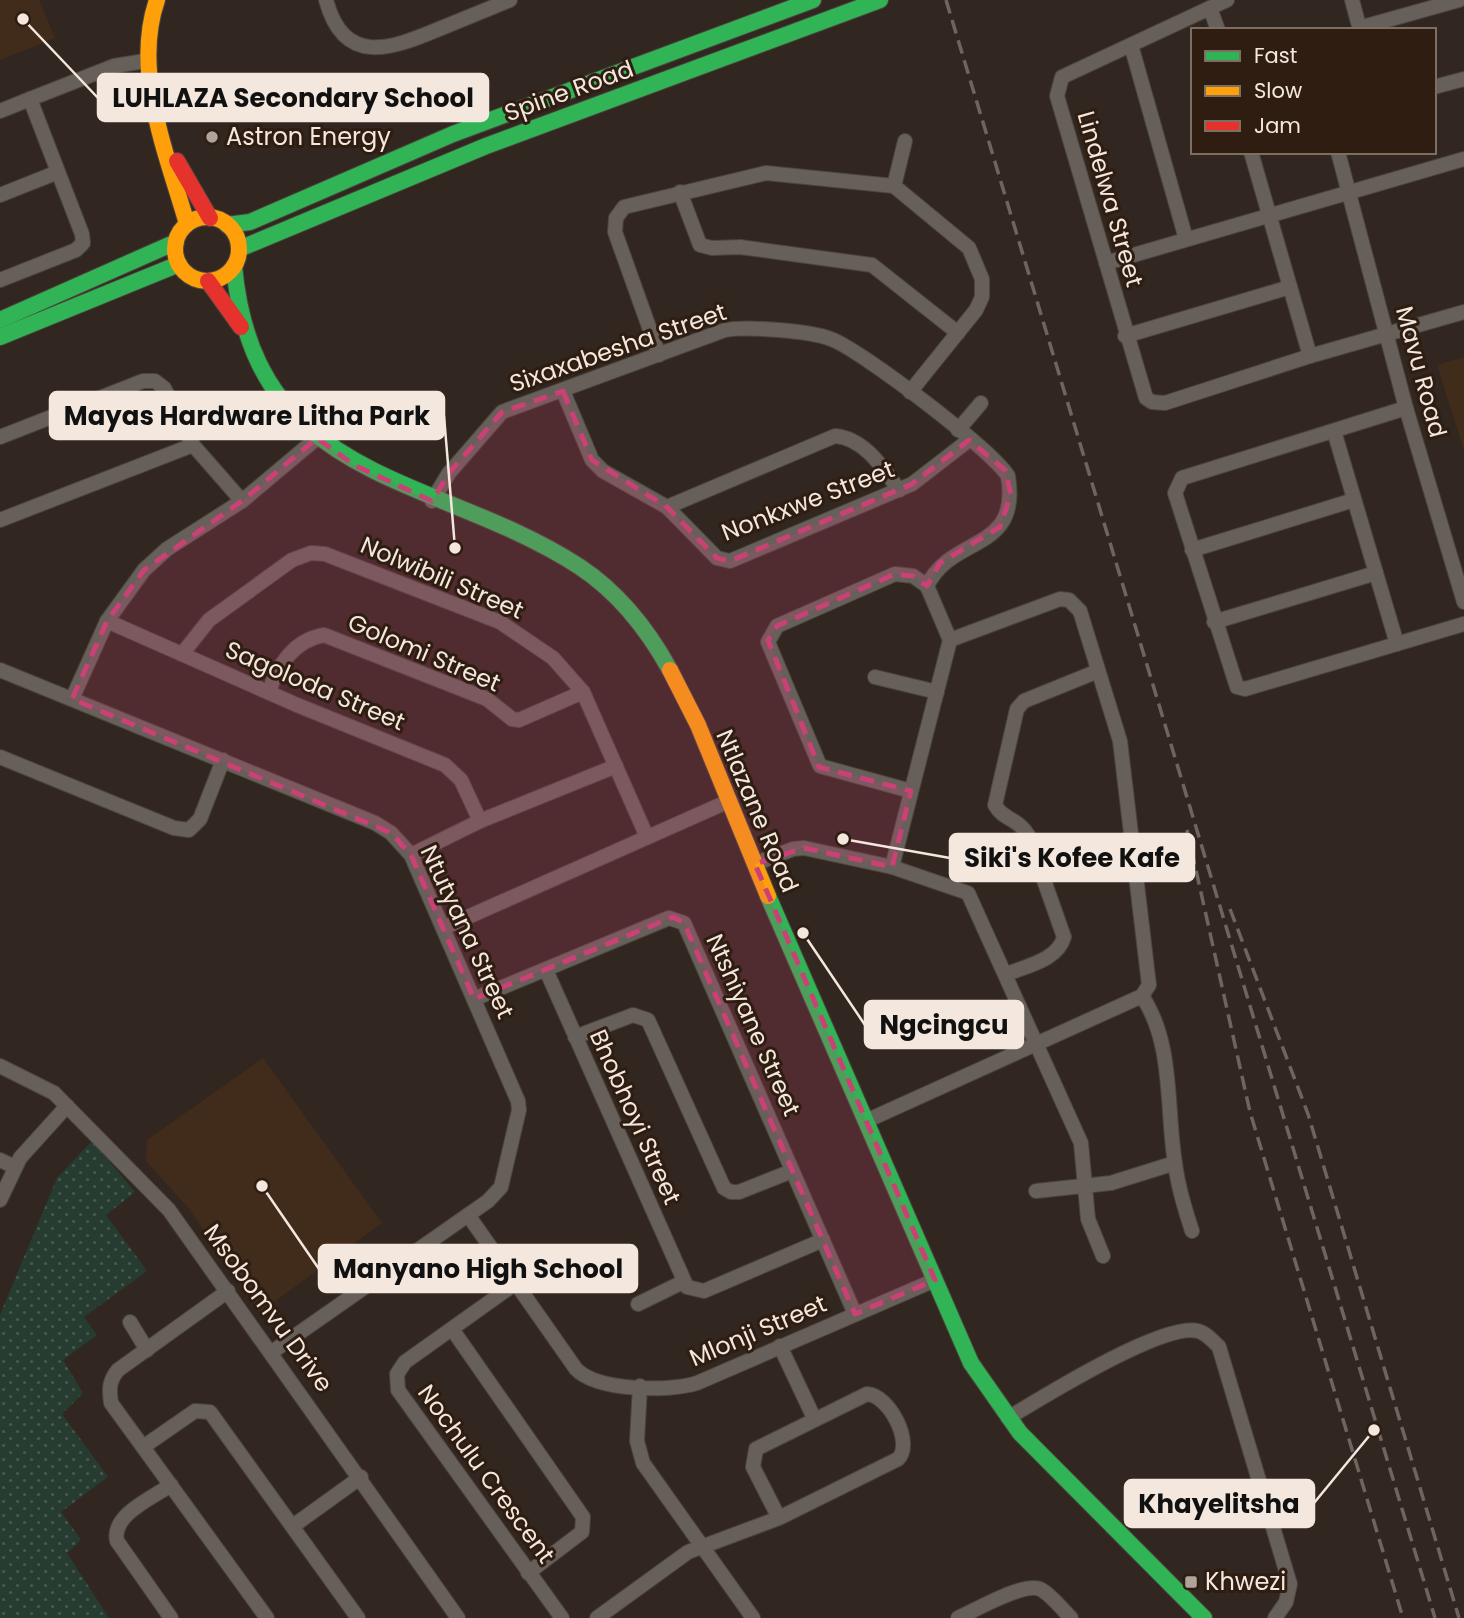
<svg xmlns="http://www.w3.org/2000/svg" width="1464" height="1618" viewBox="0 0 1464 1618" font-family="Poppins,sans-serif">
<style>
.built{fill:#412b1b}
.grass{fill:url(#grass-dots)}
.lines{fill:none;stroke-linecap:round;stroke-linejoin:round}
.street-casing{stroke:#4c443e;stroke-width:16}
.fast-casing{stroke:#4c443e;stroke-width:18}
.slow-casing{stroke:#4c443e;stroke-width:18}
.jam-casing{stroke:#4c443e;stroke-width:18}
.street{stroke:#675f5a;stroke-width:14}
.fast{stroke:#30b455;stroke-width:16}
.slow{stroke:#ff9f0a;stroke-width:16}
.jam{stroke:#e5322d;stroke-width:16}
.rail{stroke:#6c6560;stroke-width:3.5;stroke-dasharray:14 7;stroke-linecap:butt}
.marked{fill:#cc4175;fill-opacity:0.2;stroke:#cc4175;stroke-width:5;stroke-dasharray:14 9;stroke-linejoin:round}
.poi-dot{fill:#afa49c;stroke:#2e1d10;stroke-width:2.5}
.labels{text-anchor:middle;stroke-width:6;stroke-linejoin:round;paint-order:stroke}
.street-label{font-size:24px;fill:#f3e7de;stroke:#2e1d10}
.poi-label{font-size:24px;fill:#f3e7de;stroke:#2e1d10;text-anchor:start}
.leader{fill:none;stroke:#f3e7de;stroke-width:2.5}
.callout-dot{fill:#f3e7de;stroke:#2e1d10;stroke-width:2.5}
.callout{fill:#f3e7de;stroke:#f3e7de;stroke-width:2.5}
.callout-label{font-size:26px;text-anchor:middle;font-weight:bold;fill:#111}
</style>
<defs>
<pattern id="grass-dots" width="8" height="8" patternUnits="userSpaceOnUse" patternTransform="scale(1.75)"><rect width="8" height="8" fill="#273c30"/><path d="M2 2h.1M6 6h.1" fill="none" stroke="#47584e" stroke-width="1.8" stroke-linecap="round"/></pattern>
</defs>
<rect width="100%" height="100%" fill="#312720"/>
<g class="built">
<polygon points="0,0 39,0 55,38 0,60"/>
<polygon points="1464,357 1464,450 1437,365"/>
<polygon points="263,1058 382,1223 259,1313 190,1210 146,1161 147,1140"/>
</g>
<polygon class="grass" points="92,1141 135,1192 106,1215 147,1271 84,1317 97,1335 63,1360 83,1393 62,1414 108,1477 61,1512 81,1540 67,1553 109,1618 0,1618 0,1315 57,1178"/>
<g class="lines">
<g class="street-casing">
<g id="street">
<path d="M326 0C344 67 391 49 439 29 463 19 486 10 510 0"/>
<polyline points="1227,0 1062,77 1057,96 1146,398 1152,402 1165,403 1310,356 1464,312"/>
<polyline points="1352,0 1360,30"/>
<polyline points="1210,8 1218,30"/>
<polyline points="1359,28 1459,0"/>
<polyline points="1131,45 1186,239"/>
<polyline points="1434,87 1464,79"/>
<polyline points="0,111 30,99"/>
<polyline points="1251,152 1310,356"/>
<polyline points="1338,152 1406,408 1464,602"/>
<polyline points="894,186 905,141"/>
<polyline points="680,192 700,245 712,248 740,247 872,265 958,333"/>
<polyline points="0,195 58,172"/>
<polyline points="1106,263 1464,159"/>
<polyline points="0,280 76,250 83,243 82,234 30,99 114,66 145,61"/>
<polyline points="1125,336 1290,287"/>
<polyline points="659,355 615,232 616,218 624,207 766,173 894,186 969,248 982,279 982,297 976,310 910,392"/>
<polyline points="563,391 592,460 603,471 667,507 717,558 730,561 912,484 969,440"/>
<polyline points="1406,408 1182,478 1175,493 1237,687 1245,689 1464,624"/>
<polyline points="958,430 981,403"/>
<polyline points="1334,431 1397,644"/>
<polyline points="0,437 143,381 155,381 164,388 193,445 242,501"/>
<path d="M432 501 449 473 502 412 725 330C747 326 811 331 831 339 861 350 992 450 1008 476 1021 553 952 534 927 586"/>
<path d="M667 507 835 436C864 438 883 468 899 490"/>
<polyline points="0,520 193,445"/>
<polyline points="1192,550 1354,500"/>
<polyline points="107,621 297,705 445,765 461,780 480,821"/>
<polyline points="1214,622 1376,573"/>
<polyline points="182,654 209,620 292,560 311,553 325,554 500,622 553,658 583,692 647,837"/>
<polyline points="0,670 375,823 391,833 411,855 518,1101 519,1110 501,1187 488,1201 272,1352"/>
<polyline points="875,677 937,692"/>
<path d="M269 692C277 666 294 640 324 635L487 699 512 719 519 720 583 692"/>
<polyline points="72,699 107,621 144,570 167,549 242,501 317,438"/>
<polyline points="0,757 174,828 189,830 200,819 223,760"/>
<polyline points="411,855 480,821 616,766"/>
<polyline points="755,864 793,849 804,848 892,867 968,893 1081,1143 1088,1219 1103,1256"/>
<polyline points="892,867 950,640 927,586 913,576 895,574 777,626 768,642 820,766 911,791"/>
<polyline points="443,928 729,801"/>
<polyline points="546,970 687,1287 704,1291 823,1240"/>
<path d="M1007 974C1026 966 1058 960 1064 937L1028 835C1018 818 1003 820 995 805L1017 709 1024 701 1098 671"/>
<path d="M1142 996C1174 1044 1166 1108 1175 1163 1178 1187 1185 1209 1192 1231"/>
<polyline points="474,999 669,918 684,923 855,1314"/>
<polyline points="575,1037 633,1015 648,1020 724,1188 731,1192 739,1192 792,1171"/>
<polyline points="0,1066 54,1093 169,1210 458,1618"/>
<polyline points="866,1121 1142,996 1149,985 1120,741 1080,611 1069,600 1060,599 950,640"/>
<polyline points="0,1160 15,1167"/>
<polyline points="1036,1191 1111,1183 1175,1163"/>
<polyline points="0,1200 20,1158 67,1106"/>
<path d="M468 1215 576 1369C597 1391 669 1392 697 1383L935 1280"/>
<polyline points="516,1283 405,1362 397,1374 398,1390 562,1618"/>
<path d="M228 1291 118 1370C109 1381 109 1389 111 1403L267 1618"/>
<polyline points="638,1304 683,1282"/>
<polyline points="130,1322 147,1350"/>
<polyline points="452,1329 583,1517 582,1532 528,1573"/>
<polyline points="780,1346 814,1418"/>
<polyline points="640,1386 637,1441 643,1463 753,1618"/>
<path d="M1008 1418C1041 1398 1163 1322 1198 1331 1206 1333 1213 1341 1219 1347L1290 1584 1286 1602 1275 1618"/>
<polyline points="143,1447 195,1411 210,1412 358,1618"/>
<polyline points="293,1526 361,1477"/>
<path d="M171 1618 117 1541C111 1515 152 1498 171 1485"/>
<path d="M597 1618 688 1552 779 1518 898 1459C914 1443 889 1395 867 1394L756 1449 753 1467 779 1518"/>
<path d="M958 1618C976 1610 1026 1580 1042 1590 1053 1597 1062 1609 1071 1618"/>
</g>
</g>
<g class="fast-casing">
<g id="fast">
<polyline points="227,225 250,222 453,134 813,0"/>
<polyline points="239,249 486,146 880,0"/>
<path d="M234 266C254 486 436 473 580 567 619 593 648 630 670 670"/>
<polyline points="0,320 176,242"/>
<polyline points="0,337 179,264"/>
<polyline points="768,896 971,1363 1020,1433 1204,1618"/>
</g>
</g>
<g class="slow-casing">
<g id="slow">
<path d="M157 0C132 72 167 154 187 224"/>
<circle cx="207" cy="249" r="32"/>
<polyline points="670,670 698,725 768,896"/>
</g>
</g>
<g class="jam-casing">
<g id="jam">
<polyline points="177,161 210,218"/>
<polyline points="208,281 241,327"/>
</g>
</g>
<use href="#street" class="street"/>
<use href="#fast" class="fast"/>
<use href="#slow" class="slow"/>
<use href="#jam" class="jam"/>
<g class="rail">
<polyline points="946,0 1435,1618"/>
<polyline points="1187,830 1250,1112 1403,1618"/>
<polyline points="1230,909 1308,1114 1459,1618"/>
</g>
</g>
<path class="marked" d="M563 391 592 460 667 507 717 558 730 561 912 484 969 440 1005 470 1011 494 1000 527 940 563 927 586 913 576 895 574 777 626 768 640 819 767 911 791 892 867 804 848 755 864 935 1280 855 1314 684 923 673 917 474 999 411 855 391 833 72 699 107 621 144 570 242 501 317 438 354 465 432 501 449 473 502 412Z"/>
<g class="poi-dot">
<circle cx="212" cy="137" r="7"/>
<rect x="1184" y="1575" width="14" height="14" rx="3.5"/>
</g>
<g class="labels">
<g class="street-label">
<text transform="translate(569 91) rotate(-20)" y="8">Spine Road</text>
<text transform="translate(1110 199) rotate(74)" y="8">Lindelwa Street</text>
<text transform="translate(618 348) rotate(-19)" y="8">Sixaxabesha Street</text>
<text transform="translate(1421 372) rotate(75)" y="8">Mavu Road</text>
<text transform="translate(808 501) rotate(-21)" y="8">Nonkxwe Street</text>
<text transform="translate(442 578) rotate(23)" y="8">Nolwibili Street</text>
<text transform="translate(424 653) rotate(23)" y="8">Golomi Street</text>
<text transform="translate(315 686) rotate(23)" y="8">Sagoloda Street</text>
<text transform="translate(757 811) rotate(67)" y="8">Ntlazane Road</text>
<text transform="translate(467 932) rotate(65)" y="8">Ntutyana Street</text>
<text transform="translate(753 1025) rotate(66)" y="8">Ntshiyane Street</text>
<text transform="translate(635 1117) rotate(66)" y="8">Bhobhoyi Street</text>
<text transform="translate(268 1308) rotate(54)" y="8">Msobomvu Drive</text>
<text transform="translate(758 1331) rotate(-23)" y="8">Mlonji Street</text>
<text transform="translate(486 1474) rotate(54)" y="8">Nochulu Crescent</text>
</g>
<g class="poi-label">
<text x="226" y="145">Astron Energy</text>
<text x="1205" y="1590">Khwezi</text>
</g>
</g>
<path class="leader" d="M23 19L98 98M455 548L444 416M843 839L950 858M803 933L865 1025M262 1186L319 1269M1374 1430L1314 1503"/>
<g class="callout-dot">
<circle cx="23" cy="19" r="7"/>
<circle cx="455" cy="548" r="7"/>
<circle cx="843" cy="839" r="7"/>
<circle cx="803" cy="933" r="7"/>
<circle cx="262" cy="1186" r="7"/>
<circle cx="1374" cy="1430" r="7"/>
</g>
<g class="callout">
<rect x="98" y="74" width="390" height="47" rx="7"/>
<rect x="50" y="392" width="394" height="47" rx="7"/>
<rect x="950" y="834" width="244" height="47" rx="7"/>
<rect x="865" y="1001" width="158" height="47" rx="7"/>
<rect x="319" y="1245" width="318" height="47" rx="7"/>
<rect x="1125" y="1480" width="189" height="47" rx="7"/>
</g>
<g class="callout-label">
<text x="293" y="107">LUHLAZA Secondary School</text>
<text x="247" y="425">Mayas Hardware Litha Park</text>
<text x="1072" y="867">Siki's Kofee Kafe</text>
<text x="944" y="1034">Ngcingcu</text>
<text x="478" y="1278">Manyano High School</text>
<text x="1219" y="1513">Khayelitsha</text>
</g>
<rect x="1191" y="28" width="245" height="126" fill="#2e1d10" stroke="#7d6e62" stroke-width="2"/>
<rect x="1205" y="51" width="35" height="10" fill="#30b455" stroke="#7d6e62" stroke-width="2"/>
<text x="1254" y="63" font-size="21" fill="#f3e7de">Fast</text>
<rect x="1205" y="86" width="35" height="10" fill="#ff9f0a" stroke="#7d6e62" stroke-width="2"/>
<text x="1254" y="98" font-size="21" fill="#f3e7de">Slow</text>
<rect x="1205" y="121" width="35" height="10" fill="#e5322d" stroke="#7d6e62" stroke-width="2"/>
<text x="1254" y="133" font-size="21" fill="#f3e7de">Jam</text>
</svg>
